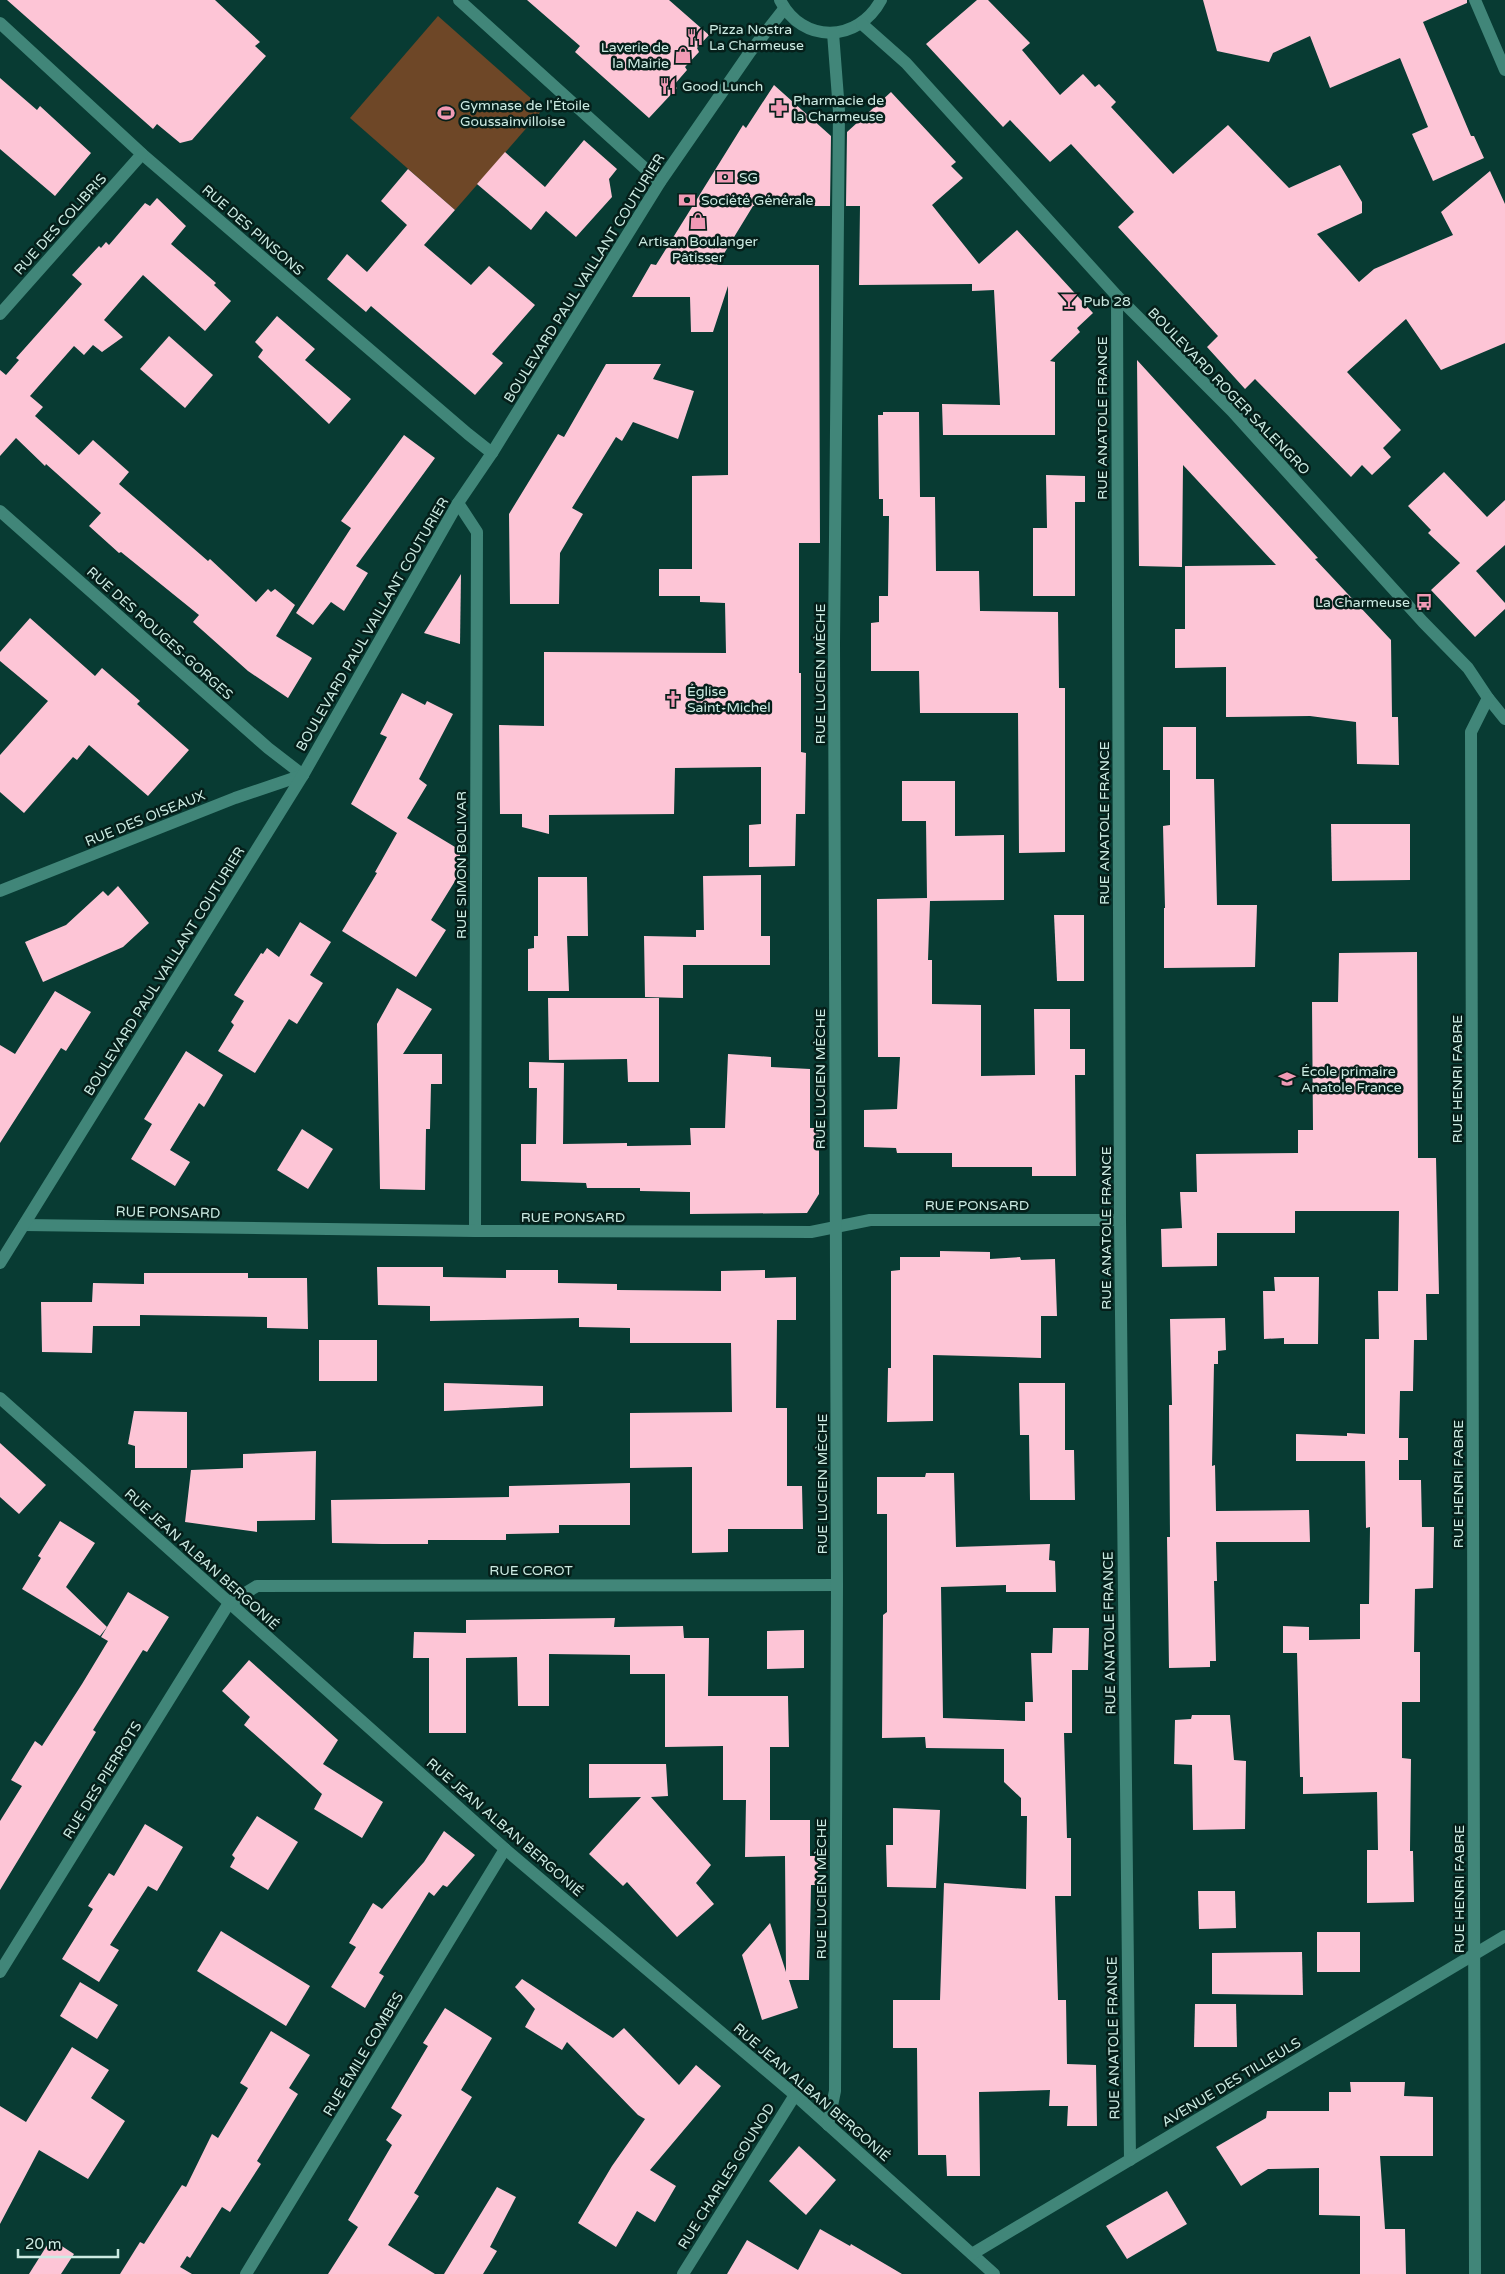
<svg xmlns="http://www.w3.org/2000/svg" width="1505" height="2274" viewBox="0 0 1505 2274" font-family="'Varela Round',sans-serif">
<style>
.green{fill:#6e4727}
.building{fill:#fdc5d6}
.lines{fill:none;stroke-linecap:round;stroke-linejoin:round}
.minor{stroke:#418679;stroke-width:12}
.labels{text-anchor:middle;stroke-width:5;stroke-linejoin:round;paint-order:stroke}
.poi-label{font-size:14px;fill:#ccebe3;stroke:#051f1a;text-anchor:start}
.street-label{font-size:14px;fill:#ccebe3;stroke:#051f1a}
</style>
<rect width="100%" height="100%" fill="#083b33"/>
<polygon class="green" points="438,16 543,109 455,210 350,118"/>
<g class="building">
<polygon points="7,0 215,0 260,42 255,46 266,56 192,140 180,143 157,124 153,129"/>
<polygon points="527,0 669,0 709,35 697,48 699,52 685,67 687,70 674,85 677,88 649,118 575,52 580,46"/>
<polygon points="977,0 988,0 1030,43 1022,50 1060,95 1083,74 1095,87 1099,84 1116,102 1111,107 1173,174 1228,125 1289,188 1340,165 1362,202 1362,213 1317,234 1359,282 1374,269 1453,235 1441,212 1490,171 1505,204 1505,343 1441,370 1406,319 1347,372 1401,430 1383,448 1391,457 1372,475 1362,465 1351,477 1255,379 1245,389 1207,347 1218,336 1118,227 1134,212 1071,144 1050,162 1010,120 1003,127 926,44"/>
<polygon points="1203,0 1467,0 1467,3 1423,22 1471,136 1474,136 1484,158 1433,181 1412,134 1428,127 1400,58 1330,88 1310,36 1273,53 1269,62 1217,51"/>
<polygon points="0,78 37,110 40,106 91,153 55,196 0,149"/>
<polygon points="774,85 831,136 830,206 753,206 717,265 819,265 820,543 799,543 799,673 801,673 801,752 806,753 805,814 796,814 795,866 749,867 749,825 761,824 761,767 675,768 674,814 549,815 549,834 522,827 522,814 500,814 499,725 544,726 544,652 726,653 725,603 700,602 700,596 659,596 659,569 692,569 692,476 728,475 728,286 713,332 691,332 690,297 632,297 651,264 656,265 743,125 746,128"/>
<polygon points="891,92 956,162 951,166 963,178 932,205 979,264 1017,230 1093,313 1077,328 1080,332 1050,361 1055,362 1055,435 943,435 942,404 1000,405 994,290 972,291 972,284 859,285 860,206 846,206 847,132"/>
<polygon points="584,140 617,169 609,179 612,197 576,237 546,211 531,230 477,184 505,152 545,187"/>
<polygon points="408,169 455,210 424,245 471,285 489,266 535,305 492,354 503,363 475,395 371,306 366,312 327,279 347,254 367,272 407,225 381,201"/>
<polygon points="157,198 186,226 171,244 216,283 214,285 231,301 205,331 143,275 104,320 123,337 102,352 93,345 84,355 74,346 30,396 43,407 35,416 79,455 93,440 129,472 119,484 208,561 210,559 256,602 268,589 271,592 275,589 295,605 276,636 312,658 288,698 248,671 193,622 199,615 121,552 119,553 89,526 101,513 46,464 45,466 16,438 0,456 0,370 6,375 19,360 16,358 82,284 72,275 99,246 101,248 106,242 109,245 145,203 150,206"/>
<polygon points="277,316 315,349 305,360 351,399 329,424 258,357 263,350 255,342"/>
<polygon points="169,336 213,375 185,408 140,369"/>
<polygon points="1137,360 1318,558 1315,559 1391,640 1392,717 1398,717 1399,765 1357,764 1356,722 1310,716 1226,717 1226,667 1175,668 1175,629 1185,629 1185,566 1276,565 1183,465 1182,567 1139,566"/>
<polygon points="606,364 661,364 653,379 694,391 678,439 633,422 622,441 616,437 572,508 583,514 560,553 559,604 510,604 509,514 558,434 564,437"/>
<polygon points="883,412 919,412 920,497 935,497 936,571 979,571 980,611 1058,612 1059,688 1065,688 1065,852 1019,853 1018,713 920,713 919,671 871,671 871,623 879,622 879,596 888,596 889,516 883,516 883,499 879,499 878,415 883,415"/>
<polygon points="404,435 435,458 356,566 368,573 344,611 331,602 313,625 296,613 351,528 341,521"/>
<polygon points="1444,472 1487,517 1505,500 1505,545 1476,571 1505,603 1505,609 1475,637 1431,590 1460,563 1428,533 1431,530 1408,506"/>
<polygon points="1046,475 1085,476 1085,502 1075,502 1075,596 1033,596 1033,528 1047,528"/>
<polygon points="461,574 460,644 424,633"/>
<polygon points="30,618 95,676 102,668 140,701 137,704 189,750 148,796 89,745 77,760 73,757 24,813 0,792 0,755 48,701 0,661 0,652"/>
<polygon points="402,693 425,705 427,701 453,714 419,779 427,785 407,818 460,850 460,873 431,920 446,930 416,977 342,931 377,873 375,872 397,833 351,804 387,737 380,734"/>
<polygon points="1163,727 1196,727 1196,779 1214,779 1217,905 1257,905 1255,967 1164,968 1164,908 1165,908 1163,826 1170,825 1170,770 1163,770"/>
<polygon points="902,781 955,781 955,836 1004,835 1004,900 930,901 928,960 932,960 932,1004 981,1005 981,1076 1035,1075 1034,1009 1070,1009 1070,1049 1085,1049 1085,1075 1075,1075 1076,1176 1032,1176 1032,1167 952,1167 952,1153 897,1153 896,1148 864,1147 864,1110 897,1109 900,1057 878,1057 877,899 927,898 926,821 902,821"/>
<polygon points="1331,824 1410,824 1410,880 1332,881"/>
<polygon points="761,875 761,936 770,936 770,965 683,965 683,998 645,997 644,936 696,937 696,930 704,930 703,876"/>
<polygon points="538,877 587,877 588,936 567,936 569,991 528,991 528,949 534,948 534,936 538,936"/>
<polygon points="118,886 149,923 123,947 43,982 25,942 66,925 103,891 108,896"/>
<polygon points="1054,915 1084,915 1084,981 1057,981"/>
<polygon points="300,922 331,942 310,975 323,983 297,1024 289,1019 255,1073 218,1051 234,1025 231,1022 244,1001 234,995 261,953 263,954 267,948 279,957"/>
<polygon points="1417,952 1418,1158 1436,1158 1439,1294 1426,1294 1427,1340 1414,1340 1413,1391 1400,1391 1399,1438 1408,1438 1408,1460 1399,1460 1399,1480 1421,1480 1422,1527 1434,1527 1433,1588 1415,1589 1414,1652 1420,1652 1420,1702 1402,1702 1402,1758 1411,1759 1410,1851 1413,1851 1414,1902 1367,1903 1367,1850 1378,1850 1377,1792 1303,1794 1303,1777 1300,1777 1297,1653 1283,1653 1283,1626 1309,1627 1309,1640 1360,1639 1360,1604 1369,1604 1370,1527 1366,1528 1365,1461 1296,1461 1296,1434 1347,1436 1347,1433 1365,1434 1365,1339 1379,1339 1378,1291 1398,1291 1399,1211 1295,1211 1295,1233 1217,1233 1217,1266 1162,1267 1161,1229 1182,1228 1180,1192 1197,1192 1196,1154 1298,1153 1298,1130 1313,1130 1312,1002 1338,1002 1339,953"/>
<polygon points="397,988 432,1009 403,1054 442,1054 442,1084 431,1084 430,1129 426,1129 425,1190 380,1189 377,1024"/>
<polygon points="55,991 91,1012 66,1051 61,1048 0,1143 0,1045 15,1054"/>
<polygon points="548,998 659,998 659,1082 628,1082 627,1059 549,1060"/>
<polygon points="186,1051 223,1075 204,1107 199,1103 170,1150 190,1162 175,1186 131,1159 152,1124 144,1119"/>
<polygon points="728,1054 771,1057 771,1067 810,1069 810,1128 819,1128 819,1194 807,1213 690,1214 690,1192 640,1191 640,1188 587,1188 586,1183 521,1181 521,1144 536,1144 537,1088 529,1088 529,1062 564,1063 563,1144 627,1143 627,1146 691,1145 690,1128 725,1128"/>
<polygon points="302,1129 333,1149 308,1189 277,1170"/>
<polygon points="940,1251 990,1252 990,1259 1020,1257 1021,1260 1055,1259 1057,1316 1041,1316 1041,1358 933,1355 933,1421 887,1422 888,1368 891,1368 891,1271 900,1270 900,1257 940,1257"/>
<polygon points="377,1267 443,1267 443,1277 506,1278 506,1270 558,1270 558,1283 617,1284 617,1290 721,1291 721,1271 765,1270 765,1278 796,1277 796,1320 777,1320 776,1408 787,1408 787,1486 802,1486 803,1529 728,1529 728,1552 692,1553 692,1467 630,1468 630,1413 732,1412 731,1343 630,1343 630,1328 579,1327 579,1318 430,1321 430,1306 378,1305"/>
<polygon points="144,1273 248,1273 248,1278 307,1278 308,1329 267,1328 267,1317 140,1315 140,1326 93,1326 92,1353 42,1352 41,1302 92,1302 93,1283 144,1284"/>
<polygon points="1274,1277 1319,1277 1318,1344 1284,1344 1284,1338 1264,1339 1263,1291 1275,1291"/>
<polygon points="1225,1318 1226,1350 1218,1351 1218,1364 1214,1364 1212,1466 1215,1465 1216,1511 1309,1510 1310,1542 1216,1542 1217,1581 1214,1581 1216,1661 1210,1661 1210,1667 1169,1668 1167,1537 1170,1537 1169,1405 1172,1405 1170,1319"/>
<rect x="319" y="1340" width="58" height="41"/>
<polygon points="444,1383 543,1386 543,1406 444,1411"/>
<polygon points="1019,1383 1065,1383 1065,1450 1074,1450 1075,1500 1030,1500 1029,1435 1020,1435"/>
<polygon points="134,1411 187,1412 187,1468 135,1468 135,1446 128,1444"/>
<polygon points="0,1443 46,1485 19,1514 0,1497"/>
<polygon points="316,1451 315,1520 257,1521 257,1532 185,1522 191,1470 243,1468 243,1454"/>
<polygon points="926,1473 954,1473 956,1547 1050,1544 1049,1560 1055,1561 1056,1592 1006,1592 1006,1585 941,1587 943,1718 1025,1721 1025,1702 1033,1702 1031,1653 1052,1653 1053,1628 1089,1628 1088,1670 1072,1670 1072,1733 1064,1733 1067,1838 1071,1838 1071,1896 1055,1896 1058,2000 1066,2000 1067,2064 1096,2065 1097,2126 1067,2126 1068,2106 1049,2106 1050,2090 979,2092 980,2176 947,2176 946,2155 918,2155 917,2048 893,2048 893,2000 940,2000 944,1883 1026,1889 1027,1816 1021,1816 1021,1798 1004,1782 1004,1749 926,1748 925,1737 882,1738 883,1615 887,1612 887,1514 877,1514 877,1477 925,1477"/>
<polygon points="630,1483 630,1525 559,1525 559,1533 506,1534 506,1540 428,1540 428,1544 382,1544 332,1543 331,1500 509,1497 509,1486"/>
<polygon points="60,1521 95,1543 66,1587 107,1627 100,1636 22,1589 41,1558 38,1556"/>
<polygon points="128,1592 169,1617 147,1652 143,1650 93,1730 96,1732 0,1890 0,1821 22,1786 11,1780 35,1741 42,1746 82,1684 108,1641 101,1637"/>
<polygon points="615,1618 614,1627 683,1626 684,1638 709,1638 708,1696 788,1696 789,1747 770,1747 770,1820 810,1820 810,1856 818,1856 818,1885 811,1885 809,1980 789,1980 798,2008 762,2020 742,1955 770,1923 786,1972 785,1856 745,1857 746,1800 723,1800 723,1746 665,1747 665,1674 630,1674 630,1655 549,1654 549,1706 518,1706 517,1657 466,1658 466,1620"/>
<polygon points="804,1630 804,1668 767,1669 767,1631"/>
<polygon points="414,1632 466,1633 466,1733 429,1733 429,1658 413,1658"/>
<polygon points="249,1660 338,1740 323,1764 383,1802 362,1838 314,1809 322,1794 244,1725 250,1717 222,1691"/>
<polygon points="1192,1715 1230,1715 1234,1760 1246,1761 1245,1829 1193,1830 1192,1765 1174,1764 1175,1720 1191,1719"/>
<polygon points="589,1764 666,1764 668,1796 651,1797 711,1865 696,1883 714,1904 677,1937 627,1882 623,1886 589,1854 641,1797 589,1798"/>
<polygon points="893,1808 940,1810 936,1888 887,1887 886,1845 893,1845"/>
<polygon points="257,1816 298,1842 268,1890 230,1867 235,1858 232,1855"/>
<polygon points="145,1824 183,1847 157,1891 148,1886 110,1945 119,1950 99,1982 62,1959 93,1909 88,1906 109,1873 114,1876"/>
<polygon points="444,1831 475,1855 447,1887 443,1885 434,1896 429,1892 379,1973 384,1976 365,2008 331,1987 356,1947 349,1943 373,1903 382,1909 424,1862"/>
<polygon points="1198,1891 1235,1891 1236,1928 1199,1929"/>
<polygon points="221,1931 310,1986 286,2026 197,1971"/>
<rect x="1317" y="1932" width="43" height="40"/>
<polygon points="1302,1952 1303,1995 1212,1994 1212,1953"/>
<polygon points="522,1979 613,2038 624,2028 679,2085 696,2065 721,2086 650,2170 676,2186 655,2222 637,2211 616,2247 578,2223 612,2166 645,2119 638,2115 567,2042 562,2050 525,2027 535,2009 515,1987"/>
<polygon points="80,1982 118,2005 97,2039 60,2016"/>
<polygon points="1195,2004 1236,2004 1237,2047 1194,2047"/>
<polygon points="445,2008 492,2038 461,2090 472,2097 414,2193 419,2196 388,2245 435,2274 328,2274 358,2227 348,2220 392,2145 386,2140 402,2115 391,2108 428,2046 423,2043"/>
<polygon points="271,2031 310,2055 289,2088 298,2094 257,2161 261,2164 230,2212 222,2207 190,2258 187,2256 180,2267 192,2274 120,2274 140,2242 144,2244 182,2185 186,2187 212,2134 218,2138 248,2088 240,2083"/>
<polygon points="72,2047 109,2070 91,2098 125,2121 88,2179 39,2150 0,2224 0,2106 26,2122"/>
<polygon points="1350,2082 1405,2082 1404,2096 1433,2097 1433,2156 1380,2156 1385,2229 1405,2229 1406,2274 1360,2274 1360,2216 1319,2215 1319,2168 1268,2169 1241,2186 1216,2147 1266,2118 1267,2111 1329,2111 1329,2092 1351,2092"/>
<polygon points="799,2146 836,2180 806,2215 769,2181"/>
<polygon points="497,2187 516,2197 490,2247 497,2251 483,2274 444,2274"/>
<polygon points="1167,2191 1187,2224 1127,2259 1106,2226"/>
<polygon points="820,2229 850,2246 851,2244 902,2274 727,2274 747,2240 798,2270"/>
<polygon points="51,2239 74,2254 61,2274 29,2274"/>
</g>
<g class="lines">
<g class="minor">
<polyline points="459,0 660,182"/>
<path d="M780 0C802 44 858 43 881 0"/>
<polyline points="1475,0 1505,70"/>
<polyline points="0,23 142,154 468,434 492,453"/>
<polyline points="862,24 906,63 1117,296 1232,411 1423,622 1468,668 1488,698 1505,719"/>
<polyline points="1117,296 1120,1220 1130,2160"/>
<polyline points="0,314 142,154"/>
<polyline points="458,503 477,532 475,1231"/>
<polyline points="0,511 268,748 303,775"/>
<polyline points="0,891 235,798 303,775"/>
<polyline points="24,1225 475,1231 811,1232 870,1220 1120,1220"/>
<polyline points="0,1263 303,775 458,503 492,453 660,182 750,52 784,9"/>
<polyline points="0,1398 505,1849 795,2095 994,2274"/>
<polyline points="0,1972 229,1603 257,1586 837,1585"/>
<polyline points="828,2125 835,2091 837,1585 834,643 839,111 833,33"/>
<polyline points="972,2254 1505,1936"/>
<polyline points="246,2274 505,1849"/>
<polyline points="683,2274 795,2095"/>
<polyline points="1475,2274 1471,732 1488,698"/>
</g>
</g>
<defs>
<g id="restaurant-bare" transform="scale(1.35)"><path d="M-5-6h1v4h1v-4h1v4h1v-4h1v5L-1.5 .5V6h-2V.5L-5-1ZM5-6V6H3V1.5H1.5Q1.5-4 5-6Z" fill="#f09ab5" stroke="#051f1a" stroke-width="2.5" paint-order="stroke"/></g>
<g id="shop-bare" transform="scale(1.35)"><path d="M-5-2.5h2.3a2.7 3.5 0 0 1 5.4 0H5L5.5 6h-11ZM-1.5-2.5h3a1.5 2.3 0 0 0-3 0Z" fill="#f09ab5" stroke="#051f1a" stroke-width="2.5" paint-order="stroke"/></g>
<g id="pharmacy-bare" transform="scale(1.35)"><path d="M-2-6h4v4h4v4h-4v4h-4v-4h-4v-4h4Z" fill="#f09ab5" stroke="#051f1a" stroke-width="2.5" paint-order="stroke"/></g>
<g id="stadium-bare" transform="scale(1.35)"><path d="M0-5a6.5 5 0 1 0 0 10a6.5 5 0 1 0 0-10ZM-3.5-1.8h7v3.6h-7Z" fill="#f09ab5" stroke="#051f1a" stroke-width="2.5" paint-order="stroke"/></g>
<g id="bank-bare" transform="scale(1.35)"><path d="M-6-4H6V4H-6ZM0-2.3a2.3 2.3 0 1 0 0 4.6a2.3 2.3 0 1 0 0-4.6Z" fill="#f09ab5" stroke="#051f1a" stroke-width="2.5" paint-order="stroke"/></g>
<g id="bar-bare" transform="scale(1.35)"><path d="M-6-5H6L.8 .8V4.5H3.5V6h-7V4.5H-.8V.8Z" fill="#f09ab5" stroke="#051f1a" stroke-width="2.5" paint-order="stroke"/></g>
<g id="bus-bare" transform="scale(1.35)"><path d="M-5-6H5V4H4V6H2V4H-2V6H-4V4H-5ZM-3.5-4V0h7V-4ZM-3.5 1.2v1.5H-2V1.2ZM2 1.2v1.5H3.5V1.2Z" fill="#f09ab5" stroke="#051f1a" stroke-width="2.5" paint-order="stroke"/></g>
<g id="church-bare" transform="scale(1.35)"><path d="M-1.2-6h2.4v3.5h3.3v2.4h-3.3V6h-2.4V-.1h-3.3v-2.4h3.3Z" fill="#f09ab5" stroke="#051f1a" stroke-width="2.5" paint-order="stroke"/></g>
<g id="school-bare" transform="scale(1.35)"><path d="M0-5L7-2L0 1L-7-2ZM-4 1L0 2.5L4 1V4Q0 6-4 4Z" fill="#f09ab5" stroke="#051f1a" stroke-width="2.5" paint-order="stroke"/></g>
</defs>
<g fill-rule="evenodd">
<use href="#restaurant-bare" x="695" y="37"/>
<use href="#shop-bare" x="683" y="55"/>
<use href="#restaurant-bare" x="668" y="86"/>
<use href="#pharmacy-bare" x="779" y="108"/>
<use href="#stadium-bare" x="446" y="113"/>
<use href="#bank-bare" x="725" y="177"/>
<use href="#bank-bare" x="687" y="200"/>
<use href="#shop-bare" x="698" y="221"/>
<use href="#bar-bare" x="1069" y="301"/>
<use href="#bus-bare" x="1424" y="602"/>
<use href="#church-bare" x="673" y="699"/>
<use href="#school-bare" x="1287" y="1079"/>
</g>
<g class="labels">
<g class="poi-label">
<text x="709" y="34">Pizza Nostra<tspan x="709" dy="16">La Charmeuse</tspan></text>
<text x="669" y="52" text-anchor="end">Laverie de<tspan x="669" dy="16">la Mairie</tspan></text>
<text x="682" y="91">Good Lunch</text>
<text x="793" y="105">Pharmacie de<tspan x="793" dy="16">la Charmeuse</tspan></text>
<text x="460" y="110">Gymnase de l'Étoile<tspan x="460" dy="16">Goussainvilloise</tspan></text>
<text x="739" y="182">SG</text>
<text x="701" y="205">Société Générale</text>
<text x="698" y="246" text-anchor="middle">Artisan Boulanger<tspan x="698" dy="16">Pâtisser</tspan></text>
<text x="1083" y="306">Pub 28</text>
<text x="1410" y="607" text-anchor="end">La Charmeuse</text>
<text x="687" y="696">Église<tspan x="687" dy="16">Saint-Michel</tspan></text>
<text x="1301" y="1076">École primaire<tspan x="1301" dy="16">Anatole France</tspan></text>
</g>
<g class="street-label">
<text transform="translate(60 224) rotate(-48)" y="5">RUE DES COLIBRIS</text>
<text transform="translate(253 230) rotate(41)" y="5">RUE DES PINSONS</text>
<text transform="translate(584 278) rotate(-58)" y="5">BOULEVARD PAUL VAILLANT COUTURIER</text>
<text transform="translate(1229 391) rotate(46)" y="5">BOULEVARD ROGER SALENGRO</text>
<text transform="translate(1102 418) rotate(-90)" y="5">RUE ANATOLE FRANCE</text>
<text transform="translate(372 624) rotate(-60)" y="5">BOULEVARD PAUL VAILLANT COUTURIER</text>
<text transform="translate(160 633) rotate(42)" y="5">RUE DES ROUGES-GORGES</text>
<text transform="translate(820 674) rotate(-90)" y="5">RUE LUCIEN MÈCHE</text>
<text transform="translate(145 818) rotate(-22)" y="5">RUE DES OISEAUX</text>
<text transform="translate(1104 823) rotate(-90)" y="5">RUE ANATOLE FRANCE</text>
<text transform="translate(461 865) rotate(-90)" y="5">RUE SIMON BOLIVAR</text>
<text transform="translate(164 971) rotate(-58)" y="5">BOULEVARD PAUL VAILLANT COUTURIER</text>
<text transform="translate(820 1079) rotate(-90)" y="5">RUE LUCIEN MÈCHE</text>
<text transform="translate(1457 1079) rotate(-90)" y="5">RUE HENRI FABRE</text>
<text x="977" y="1210">RUE PONSARD</text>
<text transform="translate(168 1212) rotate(1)" y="5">RUE PONSARD</text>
<text x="573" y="1222">RUE PONSARD</text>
<text transform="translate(1106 1228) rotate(-90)" y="5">RUE ANATOLE FRANCE</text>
<text transform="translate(822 1484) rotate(-90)" y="5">RUE LUCIEN MÈCHE</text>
<text transform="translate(1458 1484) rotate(-90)" y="5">RUE HENRI FABRE</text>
<text transform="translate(202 1559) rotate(42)" y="5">RUE JEAN ALBAN BERGONIÉ</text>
<text x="531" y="1575">RUE COROT</text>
<text transform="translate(1109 1633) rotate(-91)" y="5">RUE ANATOLE FRANCE</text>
<text transform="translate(102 1780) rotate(-58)" y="5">RUE DES PIERROTS</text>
<text transform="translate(505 1827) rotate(41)" y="5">RUE JEAN ALBAN BERGONIÉ</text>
<text transform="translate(821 1889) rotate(-90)" y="5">RUE LUCIEN MÈCHE</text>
<text transform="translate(1459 1889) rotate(-90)" y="5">RUE HENRI FABRE</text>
<text transform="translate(1113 2038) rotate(-91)" y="5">RUE ANATOLE FRANCE</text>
<text transform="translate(363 2054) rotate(-59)" y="5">RUE ÉMILE COMBES</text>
<text transform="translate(1231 2082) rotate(-31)" y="5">AVENUE DES TILLEULS</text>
<text transform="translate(812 2092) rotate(41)" y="5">RUE JEAN ALBAN BERGONIÉ</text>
<text transform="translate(726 2176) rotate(-58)" y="5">RUE CHARLES GOUNOD</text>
</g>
</g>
<path d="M18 2249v8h100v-8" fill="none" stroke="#ccebe3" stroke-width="2.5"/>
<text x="25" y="2249" font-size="15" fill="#ccebe3" stroke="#051f1a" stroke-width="4" paint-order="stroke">20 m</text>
</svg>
